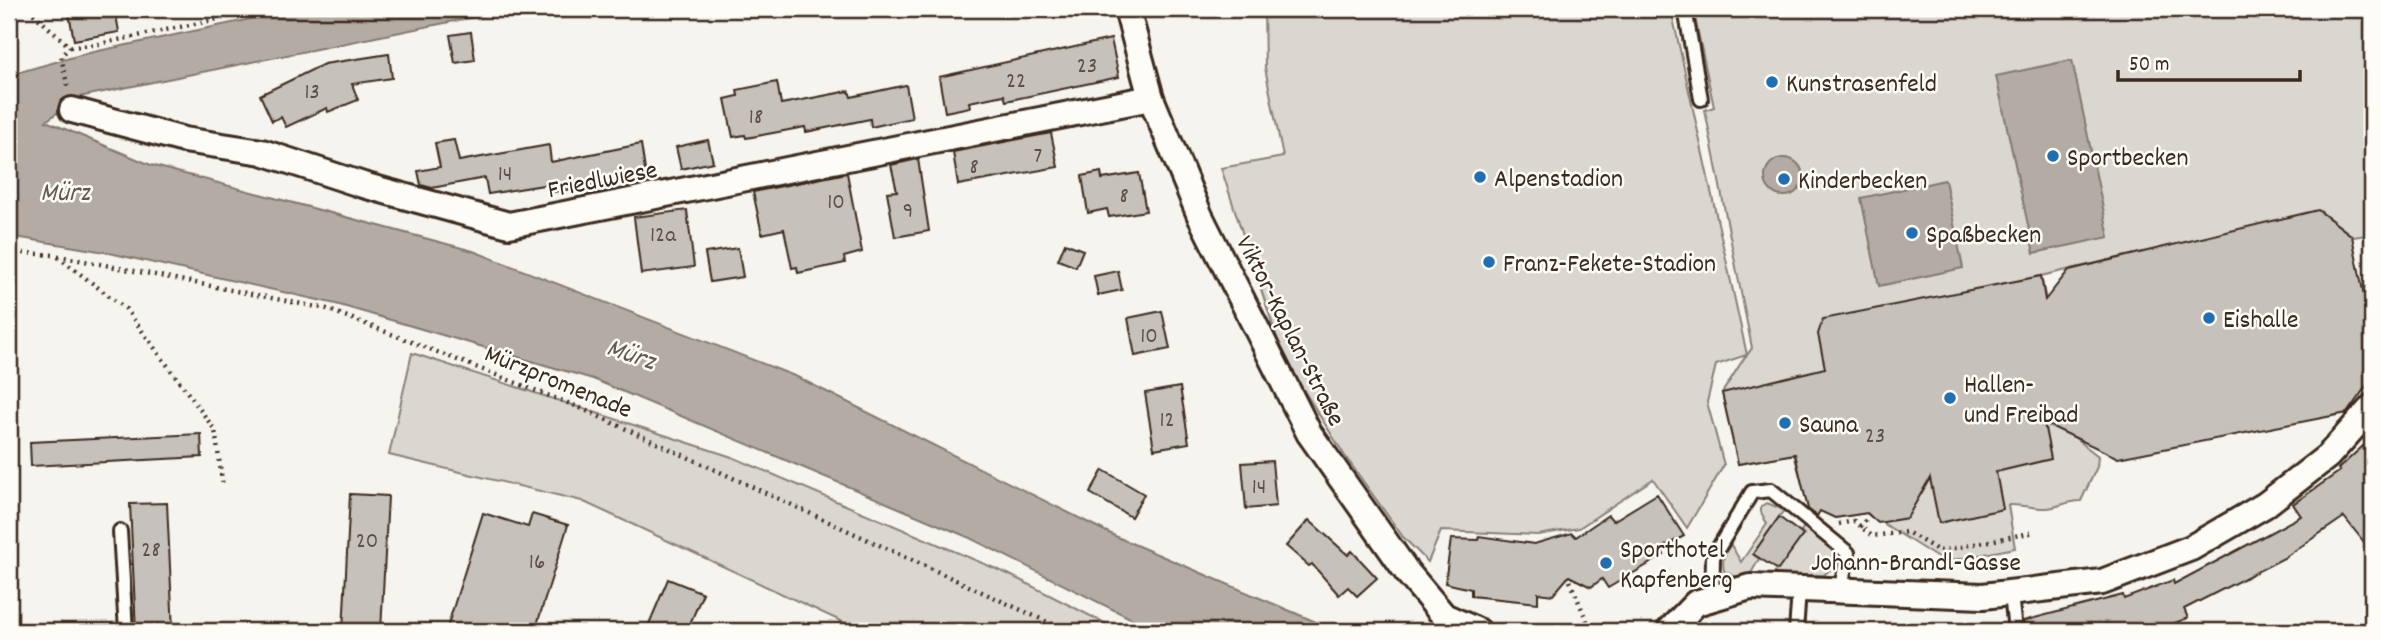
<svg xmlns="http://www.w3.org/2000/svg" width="2381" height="640" viewBox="0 0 2381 640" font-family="Dekko,sans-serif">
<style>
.green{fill:#dad6d0;stroke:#8a8077;stroke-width:2}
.water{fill:#b4aca4;stroke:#84786e;stroke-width:2}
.building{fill:#c7c1bb;stroke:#3b2a1e;stroke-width:2}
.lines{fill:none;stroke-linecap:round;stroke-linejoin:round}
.service-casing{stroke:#3b2a1e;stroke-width:18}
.minor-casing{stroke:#3b2a1e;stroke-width:30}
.path{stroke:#3b2a1e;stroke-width:4.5;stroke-dasharray:2 5;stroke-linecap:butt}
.service{stroke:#fdfcf7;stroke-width:12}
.minor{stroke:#fdfcf7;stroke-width:24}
.poi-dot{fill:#1f6fb2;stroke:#fdfcf7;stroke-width:2.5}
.labels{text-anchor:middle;stroke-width:5;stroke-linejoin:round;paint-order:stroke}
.number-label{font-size:23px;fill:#5e5045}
.poi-label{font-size:26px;fill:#3b2a1e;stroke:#fdfcf7;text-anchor:start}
.street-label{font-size:26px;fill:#3b2a1e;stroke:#fdfcf7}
.water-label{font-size:28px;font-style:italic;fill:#65584d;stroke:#fdfcf7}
</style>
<rect width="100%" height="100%" fill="#f5f4ee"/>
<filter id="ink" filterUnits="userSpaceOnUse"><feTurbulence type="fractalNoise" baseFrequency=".0143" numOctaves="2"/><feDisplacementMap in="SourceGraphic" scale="14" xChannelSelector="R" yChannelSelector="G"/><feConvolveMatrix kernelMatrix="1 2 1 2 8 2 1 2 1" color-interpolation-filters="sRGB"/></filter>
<g filter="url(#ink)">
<g class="green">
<path d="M1264 9H1671L1747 355 1752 348 1705 110 1714 107 1693 9H2372V234L2354 237 2320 211 2041 276 2074 437 2098 456 2097 467 2081 501C2067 501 2059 507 2048 508 2035 509 2021 504 2008 505L2015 548 1944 562 1867 513 1835 518 1807 503 1794 454 1738 464 1722 393 1746 355 1716 365 1707 402 1724 465 1687 528 1653 479 1579 528 1538 535 1441 531 1428 562 1403 537 1345 456 1284 359 1221 168 1283 157 1265 68Z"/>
<polygon points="412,353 732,457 1008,574 1120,631 862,631 582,501 389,455"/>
<path d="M1767 503 1784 510 1753 554 1759 559 1749 577 1734 576 1724 571C1722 561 1723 553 1731 545L1741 562 1767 524 1761 512V506Z"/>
<polygon points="1806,524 1839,550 1841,556 1838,563 1824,575 1771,577 1804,534 1801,531"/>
</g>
<g class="water">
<polygon points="299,9 514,9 79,97 46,121 151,165 473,251 797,377 1117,537 1337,631 1156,631 970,538 593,379 336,304 105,252 9,236 9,75 84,54"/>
<polygon points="2072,60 2109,237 2034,253 1996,76"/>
<circle cx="1784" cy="177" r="19"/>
<polygon points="1945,180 1963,268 1879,286 1861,198"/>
</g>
<g class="building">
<polygon points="68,9 115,9 119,32 74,40"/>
<polygon points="471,32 475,60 455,63 450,35"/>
<polygon points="1111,39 1119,77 1006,101 1004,95 969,102 970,107 945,112 939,77"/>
<polygon points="389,54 392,78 352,84 358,100 328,112 327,108 286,127 281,117 272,121 260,95 324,64"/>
<polygon points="777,82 781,104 849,91 851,97 906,85 912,118 871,127 870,119 806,132 805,127 746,138 745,135 733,137 725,99 738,96 737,90"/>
<polygon points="1051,133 1058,167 958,185 953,152"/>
<polygon points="454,140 459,161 549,145 551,162 641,144 646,177 552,192 550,184 488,194 485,178 432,188 421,185 418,171 440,167 435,143"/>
<polygon points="708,140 713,162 681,169 676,147"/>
<polygon points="918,159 929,231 895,237 887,192 897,191 891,165"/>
<polygon points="1101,172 1102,179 1139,173 1146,211 1109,217 1107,209 1088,213 1082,176"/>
<polygon points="847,173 862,252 844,257 845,263 798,273 797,267 792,268 784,229 762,234 753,192"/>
<polygon points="687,210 694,267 641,274 634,217"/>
<polygon points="2318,210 2352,236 2372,336 2372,378 2347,413 2118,458 2044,423 2051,459 1996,472 2003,509 1939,523 1930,478 1907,518 1878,523 1867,513 1835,518 1820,511 1817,516 1808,509 1795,454 1738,464 1722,393 1825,368 1818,334 1823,319 2041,276 2045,300 2069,270"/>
<polygon points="1065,243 1083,250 1076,267 1058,260"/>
<polygon points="738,248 743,277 710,282 705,253"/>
<polygon points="1118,271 1122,290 1098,295 1094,276"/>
<polygon points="1162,311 1170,349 1135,356 1128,318"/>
<polygon points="1180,387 1189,443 1154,449 1145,393"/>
<polygon points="201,434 202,457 31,466 30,442"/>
<polygon points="2363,446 2372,457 2372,552 2344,517 2284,558 2184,609 2188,618 2154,631 2024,631 2023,621 2123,595 2124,599 2173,580 2174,584 2251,543 2301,516 2293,504 2340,471 2338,469"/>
<polygon points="1272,461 1276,506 1246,509 1242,463"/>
<polygon points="1103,470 1144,494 1131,517 1090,493"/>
<polygon points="350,494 388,496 381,631 343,631"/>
<polygon points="1657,494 1684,536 1661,548 1664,555 1608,588 1602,579 1591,587 1569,576 1553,595 1538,593 1538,603 1471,596 1471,589 1445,583 1451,539 1478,540 1479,536 1534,544 1572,533 1576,537 1608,515 1613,521"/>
<polygon points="167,503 173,631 136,631 130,504"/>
<polygon points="483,513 528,527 532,514 568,525 535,631 446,631"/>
<polygon points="1779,517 1803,535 1778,570 1753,554"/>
<polygon points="1309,520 1348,555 1352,551 1377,578 1357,596 1348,587 1339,595 1312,564 1309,566 1286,546"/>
<polygon points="668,579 703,593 687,631 646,631"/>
</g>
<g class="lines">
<g class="service-casing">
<g id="service">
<polyline points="1685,9 1701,99"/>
<polyline points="120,531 126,631"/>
<polyline points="2011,594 2015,631"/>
<polyline points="1712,599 1713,557 1752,492 1771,490 1848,553 1840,592"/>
<polyline points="1796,631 1799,591"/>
</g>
</g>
<g class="minor-casing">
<g id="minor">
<polyline points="1127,9 1151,98 1200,216 1309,433 1407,572 1444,616 1478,631"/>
<polyline points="72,110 184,140 262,152 363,185 509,225 1151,98"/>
<polyline points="1669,631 1696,603 1750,587 1983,596 2102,582 2191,548 2265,505 2328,456 2372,407"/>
</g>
</g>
<g class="path">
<polyline points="28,9 70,47 61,56 68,89"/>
<polyline points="70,47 94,45 266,9"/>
<polyline points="9,252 54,255 327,309 578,407 1067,631"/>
<polyline points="58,257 126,309 215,430 223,487"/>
<polyline points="1839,524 1854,521 1872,536 1907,532 1939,551 2035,532"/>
<polyline points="1860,527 1870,515"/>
<polyline points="1570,581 1591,631"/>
</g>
<use href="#service" class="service"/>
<use href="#minor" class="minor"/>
</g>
</g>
<g class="poi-dot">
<circle cx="1772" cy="82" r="7"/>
<circle cx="2053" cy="156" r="7"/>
<circle cx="1480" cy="177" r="7"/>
<circle cx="1784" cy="179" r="7"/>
<circle cx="1912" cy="233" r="7"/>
<circle cx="1489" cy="262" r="7"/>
<circle cx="2209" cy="318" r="7"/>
<circle cx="1950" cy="398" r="7"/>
<circle cx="1785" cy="423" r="7"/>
<circle cx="1606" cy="563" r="7"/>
</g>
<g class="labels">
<g class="number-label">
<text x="1087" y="72">23</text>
<text x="1016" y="87">22</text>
<text x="312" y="98">13</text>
<text x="756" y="123">18</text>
<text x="1038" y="162">7</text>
<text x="974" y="173">8</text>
<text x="505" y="180">14</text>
<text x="1124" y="202">8</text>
<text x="836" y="208">10</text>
<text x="908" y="217">9</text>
<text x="663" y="241">12a</text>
<text x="1149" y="342">10</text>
<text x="1167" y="426">12</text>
<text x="1875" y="442">23</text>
<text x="1259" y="493">14</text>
<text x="367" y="547">20</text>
<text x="151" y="556">28</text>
<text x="537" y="568">16</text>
</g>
<g class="poi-label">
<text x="1786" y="91">Kunstrasenfeld</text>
<text x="2067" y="165">Sportbecken</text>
<text x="1494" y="186">Alpenstadion</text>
<text x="1798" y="188">Kinderbecken</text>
<text x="1926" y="242">Spaßbecken</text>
<text x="1503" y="271">Franz-Fekete-Stadion</text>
<text x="2223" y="327">Eishalle</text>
<text x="1964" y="392">Hallen-<tspan x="1964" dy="30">und Freibad</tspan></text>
<text x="1799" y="432">Sauna</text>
<text x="1620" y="557">Sporthotel<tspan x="1620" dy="30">Kapfenberg</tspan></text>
</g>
<g class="street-label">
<text transform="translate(602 178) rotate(-11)" y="9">Friedlwiese</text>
<text transform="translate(1292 330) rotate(63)" y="9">Viktor-Kaplan-Straße</text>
<text transform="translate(559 380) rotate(22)" y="9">Mürzpromenade</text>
<text x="1916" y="570">Johann-Brandl-Gasse</text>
</g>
<g class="water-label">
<text x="65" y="200">Mürz</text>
<text transform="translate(632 352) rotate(19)" y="10">Mürz</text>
</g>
</g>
<rect width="2381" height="640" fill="none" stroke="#fdfcf7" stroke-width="35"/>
<rect x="18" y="18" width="2346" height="605" fill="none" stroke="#3b2a1e" stroke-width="2.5" filter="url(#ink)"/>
<path d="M2118 70v10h182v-10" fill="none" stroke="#3b2a1e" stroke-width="3.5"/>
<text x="2129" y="70" font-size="21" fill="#3b2a1e" stroke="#fdfcf7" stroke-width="5" paint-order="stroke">50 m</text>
</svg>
